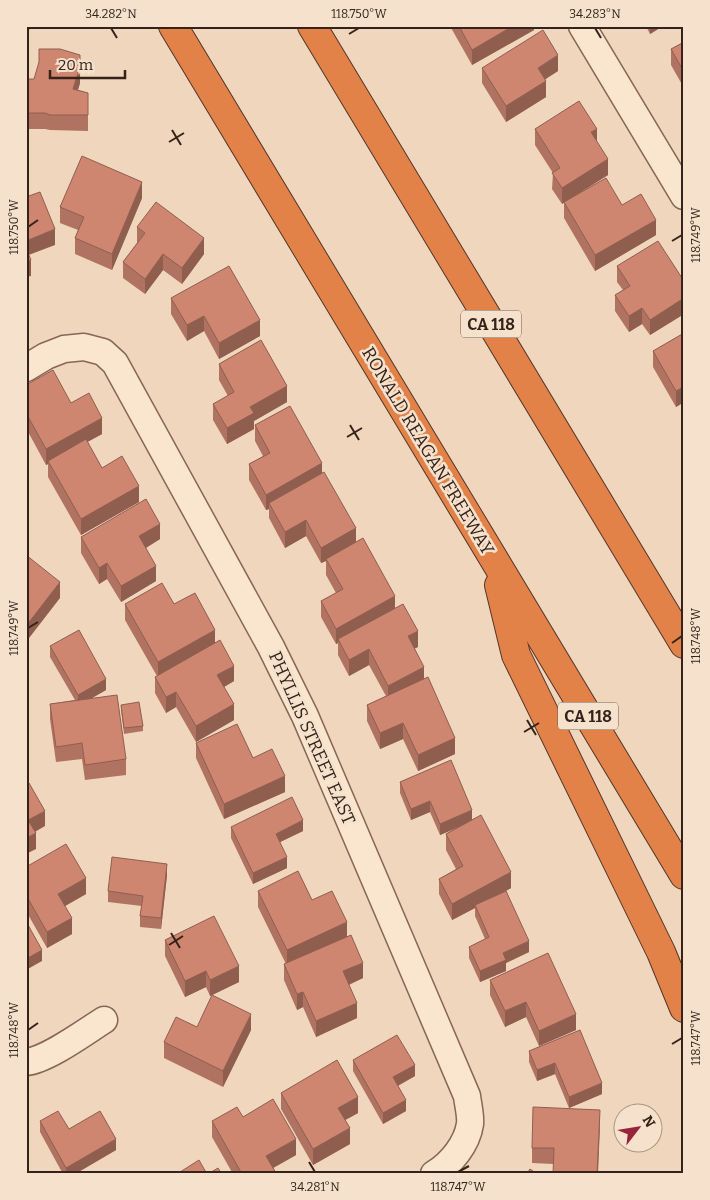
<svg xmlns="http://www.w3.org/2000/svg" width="710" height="1200" viewBox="0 0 710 1200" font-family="Bitter,serif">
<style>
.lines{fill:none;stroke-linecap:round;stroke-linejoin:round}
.minor-casing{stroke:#876655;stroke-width:29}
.motorway-casing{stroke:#54362a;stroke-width:30}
.minor{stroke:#fae5cf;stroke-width:26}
.motorway{stroke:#e38248;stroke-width:28}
.wall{fill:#b17361}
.shaded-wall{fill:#905e4f}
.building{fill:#ce8671;stroke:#905e4f}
.ticks{fill:none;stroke:#35231b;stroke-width:2}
.labels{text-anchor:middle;stroke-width:5;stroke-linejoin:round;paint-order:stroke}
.shield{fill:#f6e2cc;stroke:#6f5c50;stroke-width:1}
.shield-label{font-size:16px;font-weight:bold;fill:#35231b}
.street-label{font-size:18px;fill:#35231b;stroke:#f6e2cc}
.neatline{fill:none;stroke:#35231b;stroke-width:2}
.ticks-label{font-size:12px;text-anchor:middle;fill:#35231b}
</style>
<rect width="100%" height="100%" fill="#efd6bc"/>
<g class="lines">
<g class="minor-casing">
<g id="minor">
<polyline points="582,26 684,196"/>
<path d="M26 368 46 356 64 349 84 347 103 352 115 363 271 647 305 716 467 1096C468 1105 471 1116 470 1124 467 1144 451 1164 434 1174"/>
<path d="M26 1062C47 1060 85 1032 104 1020"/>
</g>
</g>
<g class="motorway-casing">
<g id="motorway">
<polyline points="173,26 684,875"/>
<polyline points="312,26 684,644"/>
<polyline points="499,585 516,655 661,952 684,1008"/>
</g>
</g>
<use href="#minor" class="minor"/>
<use href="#motorway" class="motorway"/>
</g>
<g class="wall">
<polygon points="450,26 534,26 534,30 472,65"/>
<polygon points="646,26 663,26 650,34"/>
<polygon points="684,42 684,88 671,65 671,49"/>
<polygon points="80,55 80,83 78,90 88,93 88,131 50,130 45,129 26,129 26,79 34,79"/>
<polygon points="482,68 558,71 545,79 546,97 506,122 482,83"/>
<polygon points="535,129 597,142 608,175 571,198 622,205 656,235 595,271 564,218 564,202 562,204 552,189 553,173 535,145"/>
<polygon points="142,198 112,270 75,254 75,238 78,230 60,223 60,207"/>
<polygon points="137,227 204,254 182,284 163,270 145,294 123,278 123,262 137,243"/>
<polygon points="617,266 682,278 684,277 684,314 650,335 642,324 629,332 615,311 615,295 623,290 617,282"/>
<polygon points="171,298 260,336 219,359 204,331 187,341 171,314"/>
<polygon points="684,333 684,402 676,407 653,367 653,351"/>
<polygon points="219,364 287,402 254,421 254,429 227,444 213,420 213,404 228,396 219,380"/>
<polygon points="26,385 71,403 102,434 87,442 102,468 139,502 81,535 48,477 48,464 46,465 26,428"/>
<polygon points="255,425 322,472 356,542 418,647 414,648 424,679 455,754 418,771 403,739 380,749 367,721 367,705 386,696 369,665 349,676 338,655 338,643 336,644 321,617 321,601 336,593 326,575 326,561 321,563 306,536 285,548 269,518 269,509 266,510 249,480 249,464 263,456 255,441"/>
<polygon points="81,537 160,539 146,548 156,581 121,602 107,579 99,584 81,553"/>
<polygon points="125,604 174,604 215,643 234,681 224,687 234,720 196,742 176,707 166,713 155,693 155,677 157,676 125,620"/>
<polygon points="50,646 106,690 92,698 126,759 126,775 85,780 82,759 56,762 50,719 50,704 75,700 50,657"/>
<polygon points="121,705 143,726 143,731 124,734 121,710"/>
<polygon points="196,743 253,758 285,792 224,819 196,758"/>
<polygon points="400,782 472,820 511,888 506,891 529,952 506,963 506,971 480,982 469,958 469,947 485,939 475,916 475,908 452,920 439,894 439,879 456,869 446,850 446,834 462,826 440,835 430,812 411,820 400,793"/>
<polygon points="231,827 303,831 280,842 287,868 253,884 231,838"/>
<polygon points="26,867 86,894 65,906 72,934 47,948 26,911"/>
<polygon points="167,875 161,929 140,927 140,916 142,906 108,902 108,891"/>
<polygon points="258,891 312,900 347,937 363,978 349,985 357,1018 316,1037 303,1007 297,1010 284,980 284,964 286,964 258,907"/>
<polygon points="165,940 239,982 210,996 206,987 185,997 165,956"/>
<polygon points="490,980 576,1030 539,1046 526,1017 505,1027 490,995"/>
<polygon points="197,1027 251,1030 223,1087 164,1058 164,1042"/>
<polygon points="529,1051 602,1083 602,1094 569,1108 555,1074 537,1081 529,1062"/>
<polygon points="353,1060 415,1076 398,1086 406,1111 383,1124 353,1071"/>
<polygon points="281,1093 358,1113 345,1120 350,1144 313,1165 281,1109"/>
<polygon points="243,1117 296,1155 273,1168 276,1174 233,1174 212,1137 212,1121"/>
<polygon points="40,1121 69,1129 116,1150 75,1174 63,1174 40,1132"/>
<polygon points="600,1126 553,1164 532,1163 532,1148"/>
</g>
<g class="shaded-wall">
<polygon points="26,26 33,26 26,33"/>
<polygon points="513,26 534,26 534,30 472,65 472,50"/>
<polygon points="650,26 663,26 650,34"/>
<polygon points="558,55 558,71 538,84 538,68"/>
<polygon points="80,67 80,83 73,105 73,89"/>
<polygon points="546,81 546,97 506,122 506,106"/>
<polygon points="597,129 597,144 591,132"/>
<polygon points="608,159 608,175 562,204 562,188"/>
<polygon points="142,182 142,198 112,270 112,254"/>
<polygon points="656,220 656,235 595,271 595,255"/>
<polygon points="55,229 55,245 26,256 26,241"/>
<polygon points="204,238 204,254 182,284 182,268"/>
<polygon points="163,254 163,270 145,294 145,279"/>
<polygon points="31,260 31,276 26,277 26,262"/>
<polygon points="684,298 684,314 650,335 650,320"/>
<polygon points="642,308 642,324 629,332 629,316"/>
<polygon points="204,316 204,331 187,341 187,325"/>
<polygon points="260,320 260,336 219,359 219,343"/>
<polygon points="287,386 287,402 254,421 254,429 227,444 227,428 250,407"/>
<polygon points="684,387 684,402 676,407 676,391"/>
<polygon points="102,418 102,434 49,463 48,461 48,464 46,465 46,449"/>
<polygon points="322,463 322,479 269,503 269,509 266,510 266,495"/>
<polygon points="139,486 139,502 81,535 81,519"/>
<polygon points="306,520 306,536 285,548 285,532"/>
<polygon points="160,524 160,539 139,552 139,536"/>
<polygon points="356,528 356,544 326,559 326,561 321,563 321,548"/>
<polygon points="107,563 107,579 99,584 99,568"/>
<polygon points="156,566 156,581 121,602 121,586"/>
<polygon points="60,582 60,598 26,642 26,626"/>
<polygon points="395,596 395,611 338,639 338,643 336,644 336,629"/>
<polygon points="215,630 215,645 158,678 158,662"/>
<polygon points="418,631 418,647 408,652 408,636"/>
<polygon points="369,649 369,665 349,676 349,660"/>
<polygon points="234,666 234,681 217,691 217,675"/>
<polygon points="424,667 424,683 388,701 388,686"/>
<polygon points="106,679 106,690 78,706 78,695"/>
<polygon points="176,692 176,707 166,713 166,697"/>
<polygon points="234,704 234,720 196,742 196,726"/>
<polygon points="403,723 403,739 380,749 380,733"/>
<polygon points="455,738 455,754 418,771 418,755"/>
<polygon points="285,776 285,792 224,819 224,804"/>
<polygon points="430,801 430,812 411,820 411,809"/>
<polygon points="472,810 472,821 440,835 440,824"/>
<polygon points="45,811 45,826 28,836 28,820"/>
<polygon points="303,820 303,831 276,844 276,834"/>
<polygon points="36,833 36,849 26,854 26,838"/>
<polygon points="287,857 287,868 253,884 253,873"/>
<polygon points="167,864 167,875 161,929 161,918"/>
<polygon points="511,872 511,888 476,907 475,905 475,908 452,920 452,904"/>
<polygon points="86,878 86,894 58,910 58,894"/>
<polygon points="72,918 72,934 47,948 47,932"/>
<polygon points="347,922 347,937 287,966 287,950"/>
<polygon points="529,941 529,952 506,963 506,971 480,982 480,971 503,953"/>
<polygon points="42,950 42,961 26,970 26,959"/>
<polygon points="363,963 363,978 343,987 343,971"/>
<polygon points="239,966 239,982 210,996 210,980"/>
<polygon points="206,971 206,987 185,997 185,981"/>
<polygon points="303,992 303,1007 297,1010 297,994"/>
<polygon points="526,1002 526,1017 505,1027 505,1011"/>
<polygon points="357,1003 357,1018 316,1037 316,1021"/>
<polygon points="251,1014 251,1030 223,1087 223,1071"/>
<polygon points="576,1014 576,1030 539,1046 539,1031"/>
<polygon points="555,1063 555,1074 537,1081 537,1070"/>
<polygon points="415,1065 415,1076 393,1088 393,1077"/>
<polygon points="602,1083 602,1094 569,1108 569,1097"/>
<polygon points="358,1097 358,1113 338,1124 338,1108"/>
<polygon points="406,1100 406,1111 383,1124 383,1113"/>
<polygon points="600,1110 600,1126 598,1174 597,1174"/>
<polygon points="350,1128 350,1144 313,1165 313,1149"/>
<polygon points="27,1136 27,1151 26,1154 26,1138"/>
<polygon points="116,1139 116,1150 75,1174 66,1174 66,1168"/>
<polygon points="296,1139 296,1155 266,1172 266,1156"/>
</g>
<g class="building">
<polygon points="459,26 513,26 472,50"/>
<polygon points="543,30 558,55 538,68 546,81 506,106 482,68"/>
<polygon points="684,42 684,72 671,49"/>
<polygon points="39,49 60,49 80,55 80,67 73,89 88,93 88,115 50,115 45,113 26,113 26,79 34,79 39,62"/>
<polygon points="579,101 597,129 591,132 608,159 562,188 552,173 560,168 535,129"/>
<polygon points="82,156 142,182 112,254 75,238 84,217 60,207"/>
<polygon points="606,178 622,205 641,194 656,220 595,255 564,202"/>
<polygon points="40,192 55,229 26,241 26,197"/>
<polygon points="156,202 204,238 182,268 163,254 145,279 123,262 145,233 137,227"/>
<polygon points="658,241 682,278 683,277 684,277 684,298 650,320 642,308 629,316 615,295 630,286 617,266"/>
<polygon points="26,248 31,260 26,262"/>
<polygon points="229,266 260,320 219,343 204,316 187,325 171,298"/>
<polygon points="684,333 684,387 676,391 653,351"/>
<polygon points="261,340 287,386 250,407 254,413 227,428 213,404 234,392 219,364"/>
<polygon points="53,370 71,403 89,393 102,418 46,449 26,413 26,385"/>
<polygon points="290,406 322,463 266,495 249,464 270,453 255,425"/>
<polygon points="86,439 102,468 122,456 139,486 81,519 48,461"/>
<polygon points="324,472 356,528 321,548 306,520 285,532 269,503"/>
<polygon points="146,499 160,524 139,536 156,566 121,586 107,563 99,568 81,537"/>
<polygon points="363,538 395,596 336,629 321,601 343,589 326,559"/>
<polygon points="26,555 60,582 26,626"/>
<polygon points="162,583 174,604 195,593 215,630 158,662 125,604"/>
<polygon points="403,604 418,631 408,636 424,667 388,686 369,649 349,660 338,639"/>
<polygon points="79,630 106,679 78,695 50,646"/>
<polygon points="220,640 234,666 217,675 234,704 196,726 176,692 166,697 155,677"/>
<polygon points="428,677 455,738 418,755 403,723 380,733 367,705"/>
<polygon points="117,695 126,759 85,765 82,743 56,747 50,704"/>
<polygon points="139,702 143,726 124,728 121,705"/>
<polygon points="237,724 253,758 272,749 285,776 224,804 196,743"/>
<polygon points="451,760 472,810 440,824 430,801 411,809 400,782"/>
<polygon points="29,783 45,811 28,820 36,833 26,838 26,784"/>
<polygon points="292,797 303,820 276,834 287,857 253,873 231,827"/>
<polygon points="481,815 511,872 452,904 439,879 463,866 446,834"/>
<polygon points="66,844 86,878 58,894 72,918 47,932 26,895 26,867"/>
<polygon points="112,857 167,864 161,918 140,916 143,896 108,891"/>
<polygon points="298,871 312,900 332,891 347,922 287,950 258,891"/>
<polygon points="506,891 529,941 503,953 506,960 480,971 469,947 489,937 475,905"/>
<polygon points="214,916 239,966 210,980 206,971 185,981 165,940"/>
<polygon points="28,925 42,950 26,959 26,926"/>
<polygon points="351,935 363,963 343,971 357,1003 316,1021 303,992 297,994 284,964"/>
<polygon points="548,953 576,1014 539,1031 526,1002 505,1011 490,980"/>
<polygon points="212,995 251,1014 223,1071 164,1042 176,1017 197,1027"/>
<polygon points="580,1030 602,1083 569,1097 555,1063 537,1070 529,1051"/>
<polygon points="397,1035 415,1065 393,1077 406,1100 383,1113 353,1060"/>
<polygon points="337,1060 358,1097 338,1108 350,1128 313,1149 281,1093"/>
<polygon points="273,1099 296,1139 266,1156 276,1173 242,1174 212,1121 237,1107 243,1117"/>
<polygon points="533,1107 600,1110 597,1174 553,1174 554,1148 532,1148"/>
<polygon points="58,1111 69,1129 100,1111 116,1139 66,1168 40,1121"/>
<polygon points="199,1160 207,1174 177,1174"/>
<polygon points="218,1168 222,1174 208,1174"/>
<polygon points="530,1169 537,1174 527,1174"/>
</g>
<path class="ticks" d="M111 28 117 38M595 28 601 38M349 34 359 28M172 130 181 145M169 142 184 133M28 227 38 220M672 241 682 235M350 425 359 440M347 437 362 428M28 628 38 622M672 643 682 636M527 720 536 735M524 732 539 723M171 933 180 948M169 945 183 936M28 1030 38 1023M672 1044 682 1038M309 1162 315 1172M458 1172 469 1166"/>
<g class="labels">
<g class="shield">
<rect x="461" y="310.5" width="60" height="27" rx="4"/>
<rect x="558" y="702.5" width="60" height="27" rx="4"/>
</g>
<g class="shield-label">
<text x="491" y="330">CA 118</text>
<text x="588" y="722">CA 118</text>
</g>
<g class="street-label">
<text transform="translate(428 451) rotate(59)" y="6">RONALD REAGAN FREEWAY</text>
<text transform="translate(312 738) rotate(66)" y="6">PHYLLIS STREET EAST</text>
</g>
</g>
<rect width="710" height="1200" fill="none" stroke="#f6e2cc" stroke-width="55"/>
<g transform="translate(638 1128) rotate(59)"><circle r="24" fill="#f6e2cc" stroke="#a99685"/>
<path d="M0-4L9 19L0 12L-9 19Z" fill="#97243a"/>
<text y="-8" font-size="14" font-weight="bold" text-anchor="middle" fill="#35231b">N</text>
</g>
<path d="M50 70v8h75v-8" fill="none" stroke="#35231b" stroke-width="2.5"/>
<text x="58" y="70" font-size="15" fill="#35231b" stroke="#f6e2cc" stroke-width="4" paint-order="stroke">20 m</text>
<rect x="28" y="28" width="654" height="1144" class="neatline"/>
<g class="ticks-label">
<text x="111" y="18">34.282°N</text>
<text x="359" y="18">118.750°W</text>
<text x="595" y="18">34.283°N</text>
<text transform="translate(14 227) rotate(-90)" y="4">118.750°W</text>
<text transform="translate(696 235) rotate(-90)" y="4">118.749°W</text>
<text transform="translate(14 628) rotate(-90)" y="4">118.749°W</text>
<text transform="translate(696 636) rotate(-90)" y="4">118.748°W</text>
<text transform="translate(14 1030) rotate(-90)" y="4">118.748°W</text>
<text transform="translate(696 1038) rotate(-90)" y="4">118.747°W</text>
<text x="315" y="1191">34.281°N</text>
<text x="458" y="1191">118.747°W</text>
</g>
</svg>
